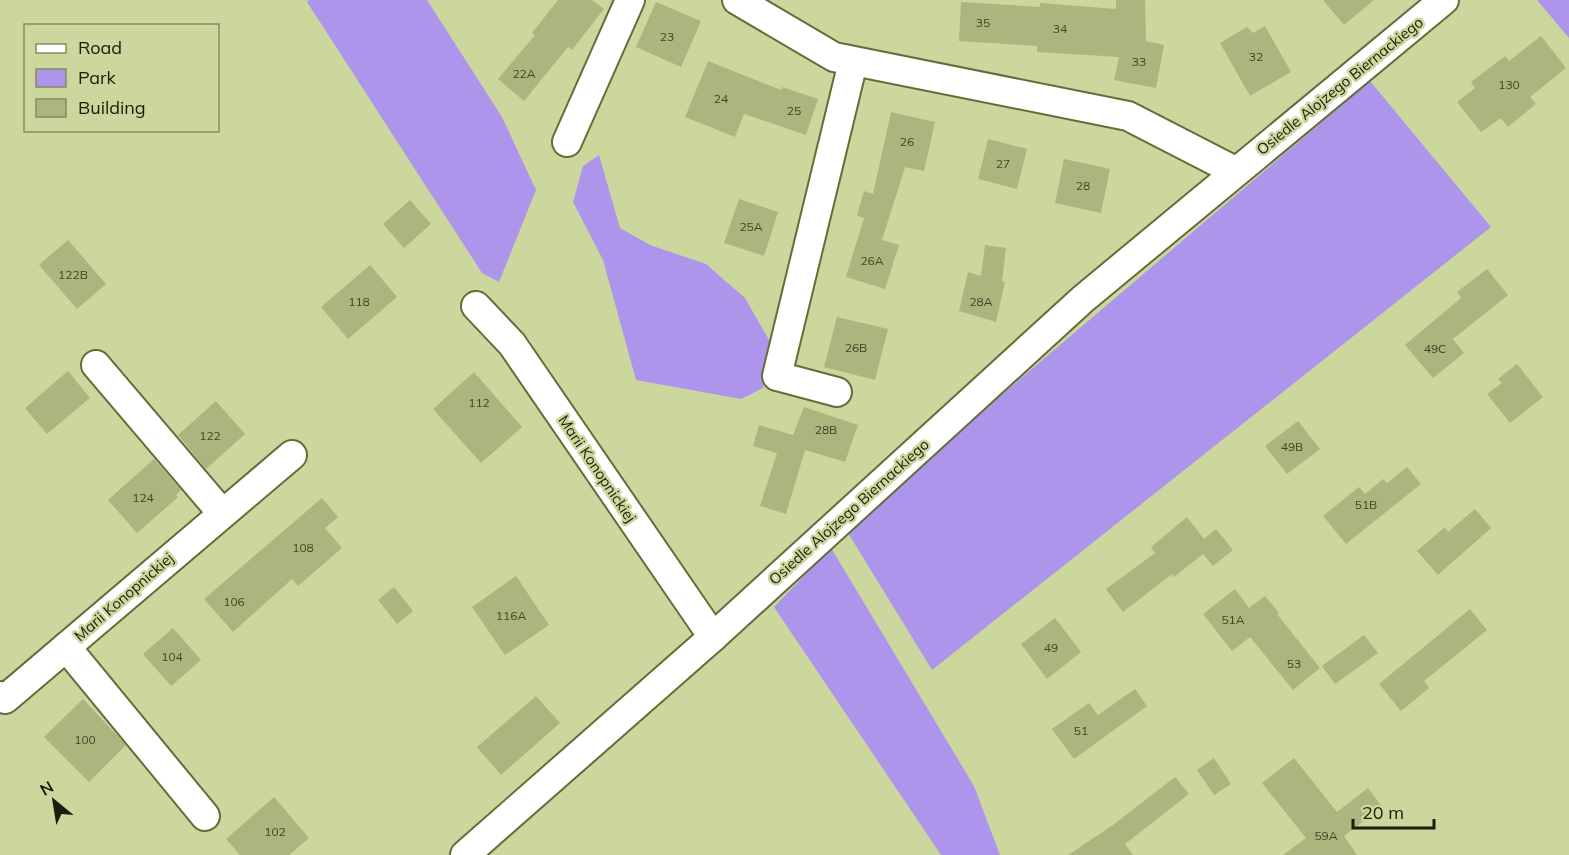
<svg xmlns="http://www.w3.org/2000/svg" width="1569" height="855" viewBox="0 0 1569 855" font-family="Mulish,sans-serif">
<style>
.green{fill:#ae95ec}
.building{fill:#abb57e}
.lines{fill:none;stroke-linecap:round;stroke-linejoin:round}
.minor-casing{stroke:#646d38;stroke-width:32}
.minor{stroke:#fff;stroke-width:28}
.labels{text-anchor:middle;stroke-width:5;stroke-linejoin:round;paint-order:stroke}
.number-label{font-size:12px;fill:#3f4426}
.street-label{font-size:15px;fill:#1b1e08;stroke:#ccd79e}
</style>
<rect width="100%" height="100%" fill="#ccd79e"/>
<g class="green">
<polygon points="309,0 427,0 502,117 536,190 499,282 482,273 307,2"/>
<polygon points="1537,0 1569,0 1569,38"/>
<polygon points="1370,81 1491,227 932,670 845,528"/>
<polygon points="599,155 620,228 650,245 706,264 745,298 773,347 763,388 741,399 636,380 603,260 573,202 583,166"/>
<polygon points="831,548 974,786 1000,855 941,855 774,607"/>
</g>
<g class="building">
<polygon points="558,0 592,0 604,9 572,50 568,47 524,101 498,79 535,35 532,33"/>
<polygon points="1116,0 1145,0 1146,41 1164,45 1156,88 1114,80 1119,57 1037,52 1037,46 959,41 961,2 1040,7 1040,3 1116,9"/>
<polygon points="1323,0 1374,0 1344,25"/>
<polygon points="656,2 701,21 681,67 636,47"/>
<polygon points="1265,26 1291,72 1250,96 1220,43 1247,27 1253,33"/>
<polygon points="1541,36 1566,68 1530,97 1536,104 1508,127 1501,118 1481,132 1457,102 1475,88 1471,82 1505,56 1509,61"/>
<polygon points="708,61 781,90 782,87 818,99 806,135 744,114 735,137 685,117"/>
<polygon points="891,112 935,122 924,171 905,167 882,240 899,245 885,289 846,277 864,218 857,216 864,191 873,194"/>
<polygon points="988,139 1027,149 1017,189 978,179"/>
<polygon points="1064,159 1110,169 1101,213 1055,203"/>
<polygon points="739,199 778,212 764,256 724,243"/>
<polygon points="410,200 431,224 404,248 383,224"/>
<polygon points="68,240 106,284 77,309 39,265"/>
<polygon points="985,245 1006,248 1002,281 1005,282 996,322 959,311 968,272 981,276"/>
<polygon points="370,265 397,297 348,339 321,307"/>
<polygon points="1487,269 1508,295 1453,339 1464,353 1433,378 1405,345 1461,298 1457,292"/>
<polygon points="837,317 888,329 875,380 824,367"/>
<polygon points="1517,364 1543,397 1510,423 1487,394 1502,383 1498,379"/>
<polygon points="68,371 90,398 47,434 25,408"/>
<polygon points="474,372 522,427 481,463 433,409"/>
<polygon points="216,401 245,434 206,469 178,435"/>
<polygon points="804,407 858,425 845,462 805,450 786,514 760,506 777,453 753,446 759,425 793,435"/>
<polygon points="1298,421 1320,449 1287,474 1265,446"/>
<polygon points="154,459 181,490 176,495 178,497 137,533 108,500"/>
<polygon points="1407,467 1421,484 1346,544 1323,516 1359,487 1365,494 1383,479 1387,483"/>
<polygon points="322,498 338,517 325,528 342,548 298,586 292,579 233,632 204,599"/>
<polygon points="1475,509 1491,528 1438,575 1417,551 1445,527 1448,532"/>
<polygon points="1187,517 1204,539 1216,529 1233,550 1213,566 1203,554 1174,577 1172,574 1123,612 1106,589 1155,553 1151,547"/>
<polygon points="516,576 549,625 505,655 472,607"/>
<polygon points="394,587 413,611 397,624 378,600"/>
<polygon points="1235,589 1249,608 1265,596 1279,613 1277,614 1320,668 1293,690 1250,637 1232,651 1203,614"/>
<polygon points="1470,609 1487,630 1424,681 1429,688 1401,711 1379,684"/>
<polygon points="1055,618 1081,652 1047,679 1021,644"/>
<polygon points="173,628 201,660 171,686 143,654"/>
<polygon points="1364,635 1378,653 1335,684 1322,666"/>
<polygon points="1135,689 1147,706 1074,759 1052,729 1089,703 1098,715"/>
<polygon points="536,696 560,723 501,775 477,747"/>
<polygon points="83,699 126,745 89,782 44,737"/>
<polygon points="1214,758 1231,784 1214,795 1197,770"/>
<polygon points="1294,758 1337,812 1368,788 1382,807 1344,836 1357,855 1283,855 1306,838 1262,783"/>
<polygon points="1175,777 1189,794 1125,844 1133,855 1068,855 1113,825"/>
<polygon points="274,797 309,838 289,855 240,855 226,839"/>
</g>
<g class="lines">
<g class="minor-casing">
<g id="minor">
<polyline points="737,0 834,57 1128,116 1235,171"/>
<polyline points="567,142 630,0"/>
<polyline points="476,306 512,344 713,637"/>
<polyline points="96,365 222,513"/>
<polyline points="837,392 777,376 853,62"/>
<polyline points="66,647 205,816"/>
<polyline points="0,696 5,699 292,455"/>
<polyline points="465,855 713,637 1083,299 1444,0"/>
</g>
</g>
<use href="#minor" class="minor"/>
</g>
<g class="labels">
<g class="number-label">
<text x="983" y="27">35</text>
<text x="1060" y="33">34</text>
<text x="667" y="41">23</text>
<text x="1256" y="61">32</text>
<text x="1139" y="66">33</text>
<text x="524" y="78">22A</text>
<text x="1509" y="89">130</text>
<text x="721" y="103">24</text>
<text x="794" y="115">25</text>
<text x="907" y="146">26</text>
<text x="1003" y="168">27</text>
<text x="1083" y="190">28</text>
<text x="751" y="231">25A</text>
<text x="872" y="265">26A</text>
<text x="73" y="279">122B</text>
<text x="359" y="306">118</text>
<text x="981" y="306">28A</text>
<text x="856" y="352">26B</text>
<text x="1435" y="353">49C</text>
<text x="479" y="407">112</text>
<text x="826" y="434">28B</text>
<text x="210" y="440">122</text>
<text x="1292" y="451">49B</text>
<text x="143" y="502">124</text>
<text x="1366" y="509">51B</text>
<text x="303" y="552">108</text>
<text x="234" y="606">106</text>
<text x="511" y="620">116A</text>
<text x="1233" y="624">51A</text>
<text x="1051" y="652">49</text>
<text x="172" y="661">104</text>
<text x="1294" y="668">53</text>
<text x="1081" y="735">51</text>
<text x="85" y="744">100</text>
<text x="275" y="836">102</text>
<text x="1326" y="840">59A</text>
</g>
<g class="street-label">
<text transform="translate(1340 86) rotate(-39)" y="5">Osiedle Alojzego Biernackiego</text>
<text transform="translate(597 469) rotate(56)" y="5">Marii Konopnickiej</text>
<text transform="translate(849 512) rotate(-42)" y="5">Osiedle Alojzego Biernackiego</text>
<text transform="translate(124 597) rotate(-41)" y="5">Marii Konopnickiej</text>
</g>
</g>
<rect x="24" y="24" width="195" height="108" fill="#ccd79e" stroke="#858d62" stroke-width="1.5"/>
<rect x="36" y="44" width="30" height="9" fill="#ffffff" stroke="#858d62" stroke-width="1.5"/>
<text x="78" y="54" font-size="18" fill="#1b1e08">Road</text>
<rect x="36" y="69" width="30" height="18" fill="#ae95ec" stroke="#858d62" stroke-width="1.5"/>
<text x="78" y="84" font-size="18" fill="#1b1e08">Park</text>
<rect x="36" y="99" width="30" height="18" fill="#abb57e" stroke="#858d62" stroke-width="1.5"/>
<text x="78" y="114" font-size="18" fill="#1b1e08">Building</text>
<g transform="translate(54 801) rotate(330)" stroke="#ccd79e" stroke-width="4.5" paint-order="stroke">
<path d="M0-4.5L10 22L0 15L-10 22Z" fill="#1b1e08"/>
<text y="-9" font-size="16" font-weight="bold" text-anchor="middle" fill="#1b1e08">N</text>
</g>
<path d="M1353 819v9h81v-9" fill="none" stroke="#1b1e08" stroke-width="3"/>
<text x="1362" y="819" font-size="18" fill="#1b1e08" stroke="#ccd79e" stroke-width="4.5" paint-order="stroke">20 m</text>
</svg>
